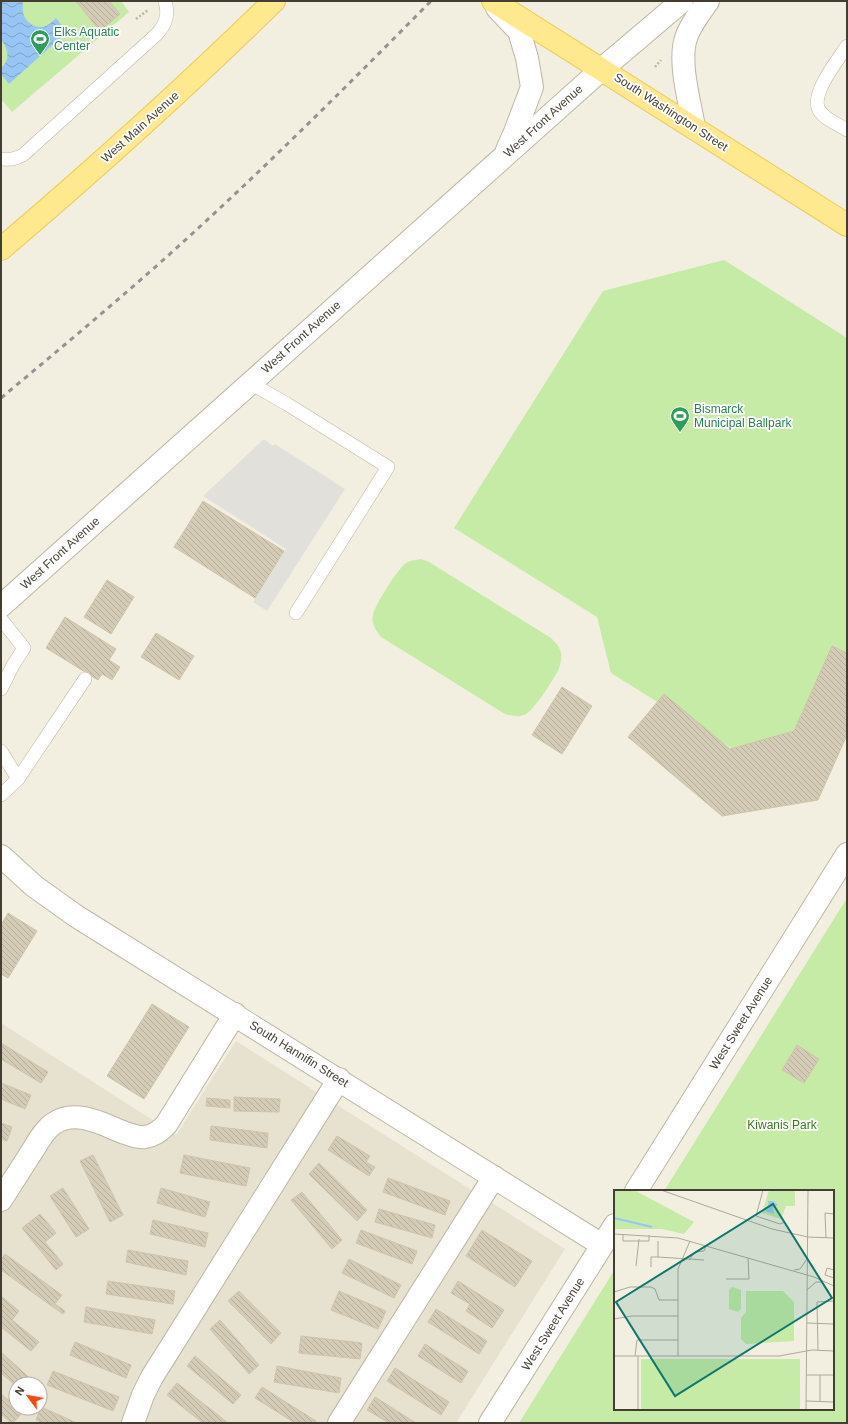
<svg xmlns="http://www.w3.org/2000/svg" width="848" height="1424" viewBox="0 0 848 1424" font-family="Helvetica,sans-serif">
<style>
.residential{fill:#e7e1cf;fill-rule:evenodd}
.green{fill:#c5eba6}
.parking{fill:#e2e0db}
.water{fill:url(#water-waves)}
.building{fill:url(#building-back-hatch);stroke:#d0c4a9}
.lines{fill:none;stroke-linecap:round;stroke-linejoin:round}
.service-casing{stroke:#beb7a4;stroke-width:14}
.minor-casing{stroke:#beb7a4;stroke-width:24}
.tertiary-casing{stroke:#beb7a4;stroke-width:24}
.primary-casing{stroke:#eccd56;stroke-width:24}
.path{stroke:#c1b594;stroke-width:2.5;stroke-dasharray:2 2;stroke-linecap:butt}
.service{stroke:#fff;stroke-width:13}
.minor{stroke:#fff;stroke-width:22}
.tertiary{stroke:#fff;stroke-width:22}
.primary{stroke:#ffe98e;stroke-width:22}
.rail{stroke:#939393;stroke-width:3;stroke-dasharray:5 5;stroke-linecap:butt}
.labels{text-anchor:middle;stroke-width:3.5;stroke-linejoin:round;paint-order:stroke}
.leisure-label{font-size:12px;fill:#27864d;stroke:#fff;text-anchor:start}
.street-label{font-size:12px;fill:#443e32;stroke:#fff}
.park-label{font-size:12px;fill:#3b7922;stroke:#fff}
.inset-river{fill:none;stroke:#97c6f5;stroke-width:2}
.inset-road{fill:none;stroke:#aca89b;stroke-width:1}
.view{fill:#0f766e;fill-opacity:0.15;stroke:#0f766e;stroke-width:2}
.inset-edge{fill:none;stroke:#443e32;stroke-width:2}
</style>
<defs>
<pattern id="water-waves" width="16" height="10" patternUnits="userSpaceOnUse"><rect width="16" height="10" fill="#97c6f5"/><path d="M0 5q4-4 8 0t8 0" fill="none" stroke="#7da2c7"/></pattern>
<pattern id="building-back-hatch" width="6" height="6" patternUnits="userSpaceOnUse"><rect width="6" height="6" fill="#d4cbb6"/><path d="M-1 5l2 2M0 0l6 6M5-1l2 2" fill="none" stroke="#b7af9d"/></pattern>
</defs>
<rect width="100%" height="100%" fill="#f2efe1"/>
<path class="residential" d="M1 1023 176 1135 236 1041 565 1249 456 1423H1ZM16 1384H40V1408H16Z"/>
<g class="green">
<polygon points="1,1 121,1 129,12 12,112 1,99"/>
<polygon points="724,260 847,338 847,670 799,745 749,759 611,673 597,617 454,528 603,291"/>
<path d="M421 559 429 562 551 638C555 642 560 647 561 653 562 659 560 666 558 671 552 681 535 709 526 714 519 718 512 716 505 714L381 637C376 631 371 623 373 615 374 606 399 567 406 563 411 560 416 560 421 559Z"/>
<polygon points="847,898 847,1423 519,1423 615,1269 615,1409 833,1409 833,1191 664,1191"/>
</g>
<polygon class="parking" points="264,439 273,446 275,444 345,489 267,611 253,602 286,549 203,496"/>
<path class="water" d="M1 1H23C23 4 22 8 23 11 23 20 33 28 43 27 48 26 52 22 56 18L67 32 9 84 1 74V68C11 60 8 48 1 40Z"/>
<g class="building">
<polygon points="76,1 109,1 120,14 100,31"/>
<polygon points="203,501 284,551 255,598 174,547"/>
<polygon points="107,580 134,597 111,634 84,617"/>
<polygon points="65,617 116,649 109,660 120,667 112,680 102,674 98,680 46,648"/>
<polygon points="156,633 194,656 179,680 141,657"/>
<polygon points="832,646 847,653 847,735 818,800 722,816 628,737 664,694 730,749 794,731"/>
<polygon points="562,687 592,706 562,754 532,735"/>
<polygon points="8,913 37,931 8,978 1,974 1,925"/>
<polygon points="152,1004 189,1027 144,1099 107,1076"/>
<polygon points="1,1043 48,1072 41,1083 1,1059"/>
<polygon points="797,1045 819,1059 804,1083 782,1070"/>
<polygon points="1,1083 31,1095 25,1109 1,1099"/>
<polygon points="234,1097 280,1099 279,1112 234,1111"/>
<polygon points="207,1098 230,1100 230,1108 206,1106"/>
<polygon points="1,1123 12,1127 7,1141 1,1139"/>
<polygon points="211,1126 268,1133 267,1148 210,1140"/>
<polygon points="337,1136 370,1156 366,1162 375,1167 369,1176 328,1150"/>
<polygon points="93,1155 123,1215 110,1222 80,1161"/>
<polygon points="184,1155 250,1168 246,1186 180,1173"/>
<polygon points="319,1163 367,1210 357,1221 309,1174"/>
<polygon points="388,1178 450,1201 445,1215 383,1192"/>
<polygon points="63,1188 89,1229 76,1237 50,1196"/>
<polygon points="161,1188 210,1202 205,1217 157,1203"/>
<polygon points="302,1192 342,1240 332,1249 291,1200"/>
<polygon points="379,1209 435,1225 432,1238 375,1222"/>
<polygon points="40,1214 56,1233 45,1242 63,1264 56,1270 22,1228"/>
<polygon points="153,1220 208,1233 205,1247 150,1234"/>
<polygon points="361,1230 417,1251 412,1264 356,1243"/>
<polygon points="482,1230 532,1261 515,1287 466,1256"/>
<polygon points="128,1250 188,1261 186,1275 126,1262"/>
<polygon points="5,1254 62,1295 55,1304 65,1311 63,1314 1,1270 1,1260"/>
<polygon points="349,1259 401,1285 394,1298 342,1273"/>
<polygon points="108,1281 175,1291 173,1304 106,1294"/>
<polygon points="458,1281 504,1310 492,1328 466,1311 470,1304 451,1293"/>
<polygon points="239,1291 281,1333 271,1344 228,1301"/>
<polygon points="339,1291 386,1311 378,1329 331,1310"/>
<polygon points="1,1296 19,1311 12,1320 39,1342 31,1351 1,1327"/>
<polygon points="86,1307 155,1320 152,1334 84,1322"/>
<polygon points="436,1309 487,1341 479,1354 428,1322"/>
<polygon points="220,1320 259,1365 249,1374 210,1329"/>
<polygon points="301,1336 362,1343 360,1359 299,1353"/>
<polygon points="75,1342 131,1365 126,1378 70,1355"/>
<polygon points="425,1344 468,1371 461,1383 418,1356"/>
<polygon points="1,1352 33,1381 30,1384 16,1384 16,1386 1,1373"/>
<polygon points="195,1356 241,1395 233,1404 187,1366"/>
<polygon points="277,1366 341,1378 339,1393 274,1382"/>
<polygon points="395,1368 449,1402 441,1415 387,1381"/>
<polygon points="53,1371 119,1397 113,1411 47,1385"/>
<polygon points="177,1383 227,1422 227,1423 203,1423 167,1395"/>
<polygon points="262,1387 316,1421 314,1423 295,1423 255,1398"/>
<polygon points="1,1394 16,1406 16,1408 18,1408 23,1412 13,1423 11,1423 1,1414"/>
<polygon points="375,1397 416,1423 389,1423 367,1410"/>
<polygon points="41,1407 77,1423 43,1423 36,1420"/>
</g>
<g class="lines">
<g class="service-casing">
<g id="service">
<path d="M847 46C838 60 810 94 819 110 824 119 839 125 847 130"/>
<path d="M1 159C10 160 15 159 23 155L157 34C166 24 169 15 165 1"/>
<polyline points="250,383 287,404 388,467 296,613"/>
<polyline points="1,619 24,648 13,665 1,689"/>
<polyline points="1,751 18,779"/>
<polyline points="1,795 18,779 85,679"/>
</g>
</g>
<g class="minor-casing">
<g id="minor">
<polyline points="1,856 34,886 76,916 602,1245"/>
<polyline points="636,1191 847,854"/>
<path d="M1 1200C11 1184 21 1169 31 1153 37 1144 43 1131 53 1124 75 1108 102 1124 125 1133 132 1135 138 1138 145 1137 154 1136 160 1131 166 1125L235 1014"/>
<polyline points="133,1423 143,1395 152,1377 339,1079"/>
<polyline points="339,1423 494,1177"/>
<polyline points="490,1423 615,1225"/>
</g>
</g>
<g class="tertiary-casing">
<g id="tertiary">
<polyline points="497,8 519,31 527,58 532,87 515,132 507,150"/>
<path d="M694 127C690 103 678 62 686 38 690 25 700 13 708 1"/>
<polyline points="1,606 602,69 682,1"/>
</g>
</g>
<g class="primary-casing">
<g id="primary">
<polyline points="493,1 847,225"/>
<path d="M1 249C95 169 186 87 274 1"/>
</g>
</g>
<g class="path">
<polyline points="136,19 148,10"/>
<polyline points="655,67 661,60"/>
</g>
<use href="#service" class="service"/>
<use href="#minor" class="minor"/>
<use href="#tertiary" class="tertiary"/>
<use href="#primary" class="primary"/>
<path class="rail" d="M1 398C55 353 109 308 162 261 255 178 343 90 431 1"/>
</g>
<defs>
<g id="stadium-pin" transform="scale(1)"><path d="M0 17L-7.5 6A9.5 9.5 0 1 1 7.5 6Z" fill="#2e9e5b" stroke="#fff"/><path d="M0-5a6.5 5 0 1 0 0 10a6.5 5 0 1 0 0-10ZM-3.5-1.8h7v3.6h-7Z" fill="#fff"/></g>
</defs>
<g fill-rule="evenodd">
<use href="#stadium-pin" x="40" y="39"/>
<use href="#stadium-pin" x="680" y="416"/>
</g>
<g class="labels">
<g class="leisure-label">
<text x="54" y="36">Elks Aquatic<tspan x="54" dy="14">Center</tspan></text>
<text x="694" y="413">Bismarck<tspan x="694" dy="14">Municipal Ballpark</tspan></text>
</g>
<g class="street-label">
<text transform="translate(671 112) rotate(33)" y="4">South Washington Street</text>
<text transform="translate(543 121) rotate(-42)" y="4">West Front Avenue</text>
<text transform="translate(140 127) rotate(-42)" y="4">West Main Avenue</text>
<text transform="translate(301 337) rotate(-42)" y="4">West Front Avenue</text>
<text transform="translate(60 553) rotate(-42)" y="4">West Front Avenue</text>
<text transform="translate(741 1023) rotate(-58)" y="4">West Sweet Avenue</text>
<text transform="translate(299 1054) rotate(32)" y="4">South Hannifin Street</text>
<text transform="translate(553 1324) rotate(-58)" y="4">West Sweet Avenue</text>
</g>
<g class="park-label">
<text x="782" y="1129">Kiwanis Park</text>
</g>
</g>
<g transform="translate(614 1190)">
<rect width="220" height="220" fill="#f2efe1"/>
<path d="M0 0H20L80 32 70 44 48 39H0ZM155 0 181 1V16H172L167 29 148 23ZM118 97 127 100V119L124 122 115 119V100ZM132 101H169L180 112V151L132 154 127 149V128L132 122ZM27 169H186V220H27Z" fill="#c5eba6"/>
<path d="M154 11H159L164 15 159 18 160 24 151 21 155 18Z" fill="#97c6f5"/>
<path class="inset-river" d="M0 28 38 37"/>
<path class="inset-road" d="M47 0 158 39 194 47 220 48M149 0 142 26 166 34 171 32M0 44 64 48 200 87 220 96M9 44V51H35V45M212 48 211 23 220 24M44 51V67L90 70M75 70 81 62 90 61 92 56M22 76 25 49M37 77V67H44M180 80 186 79 193 69M220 80 213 78 211 85 220 88M112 89H135L134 68M193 100 202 92H209M0 102 16 97H37L41 99 45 110H64M0 129 18 126H64M193 133 220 134M204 160 203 112 220 111M0 166H165L198 160 220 161M21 166 23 150H64M64 166V79L76 51M192 185H220M192 211 220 212M206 211V185M24 220V166M192 220 194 0"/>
<path class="view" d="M159 14 218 108 61 206 2 112Z"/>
<rect width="220" height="220" class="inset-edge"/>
</g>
<rect width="848" height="1424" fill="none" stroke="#443e32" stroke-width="4"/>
<g transform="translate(28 1396) rotate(302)"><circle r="19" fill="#ffffff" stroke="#b4b2ad"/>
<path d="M0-3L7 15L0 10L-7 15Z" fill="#ff470c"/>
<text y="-6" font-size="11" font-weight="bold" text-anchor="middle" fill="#443e32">N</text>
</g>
</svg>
